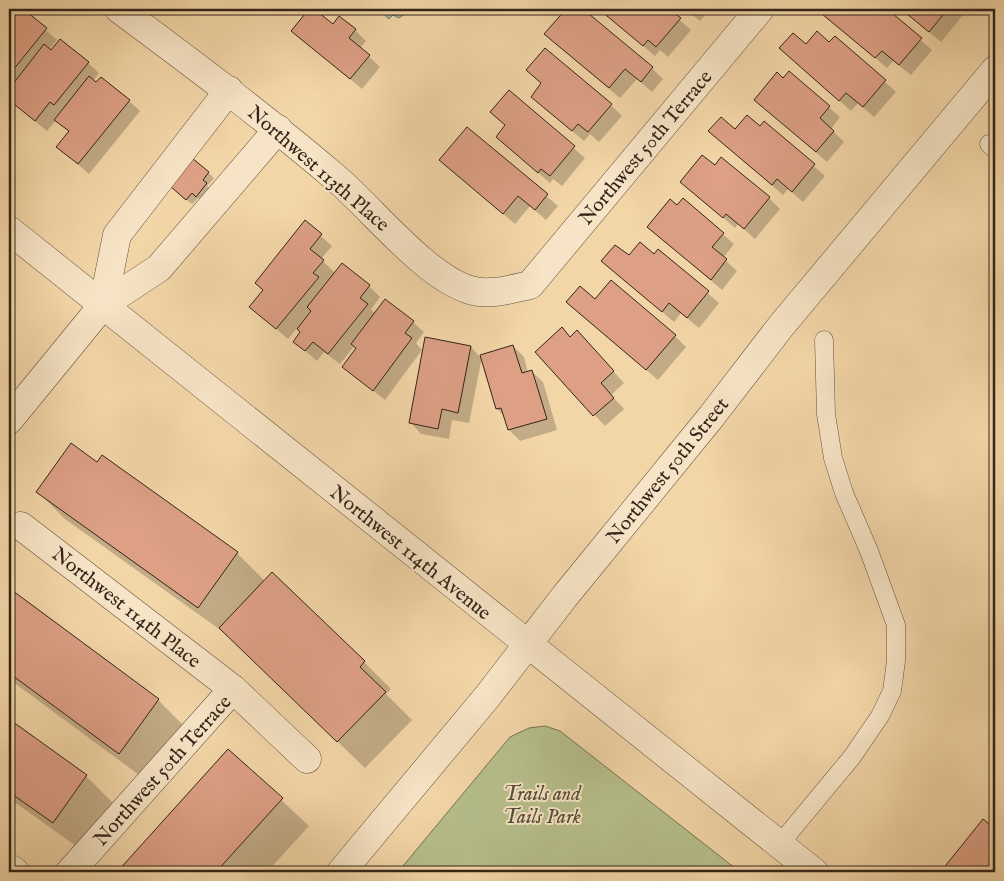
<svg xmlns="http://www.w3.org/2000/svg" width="1004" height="881" viewBox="0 0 1004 881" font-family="'IM FELL English',serif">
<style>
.green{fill:#b6bf8b;stroke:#747252}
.water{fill:#9bb9ac;stroke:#717e71}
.shadow{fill:#0003}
.building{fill:#dda085;stroke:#322519}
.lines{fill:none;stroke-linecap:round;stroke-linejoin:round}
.service-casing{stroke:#62513d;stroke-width:19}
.minor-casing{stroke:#62513d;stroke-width:29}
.tertiary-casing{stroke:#62513d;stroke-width:29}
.service{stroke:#f7e4c6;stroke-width:18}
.minor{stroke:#f7e4c6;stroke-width:28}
.tertiary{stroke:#f7e4c6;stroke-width:28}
.labels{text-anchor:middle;stroke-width:4;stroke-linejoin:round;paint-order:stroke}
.street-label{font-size:20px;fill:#322519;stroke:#f7e4c6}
.park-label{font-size:20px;font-style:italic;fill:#534c36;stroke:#f7e4c6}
</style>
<rect width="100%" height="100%" fill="#f3d6a8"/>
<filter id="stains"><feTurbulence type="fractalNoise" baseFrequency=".004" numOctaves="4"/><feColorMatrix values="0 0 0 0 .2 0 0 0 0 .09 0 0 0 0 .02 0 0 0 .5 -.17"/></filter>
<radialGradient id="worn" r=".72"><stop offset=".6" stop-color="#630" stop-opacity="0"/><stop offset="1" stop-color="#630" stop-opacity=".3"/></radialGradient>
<polygon class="green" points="545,726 560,731 740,872 398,872 510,737 529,728"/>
<polygon class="water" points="378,9 412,9 399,18 393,15 389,19"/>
<g class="shadow">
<polygon points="14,9 21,9 57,40 49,50 88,63 99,73 93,81 129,101 140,111 89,174 58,147 69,132 56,120 47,131 9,100 9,15"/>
<polygon points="311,9 333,25 355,30 366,41 360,48 380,67 362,89 292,31"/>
<polygon points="567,9 581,9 652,68 663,79 652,92 637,79 620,98 557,45 546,34"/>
<polygon points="604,9 667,9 691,30 668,57 660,50 655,56 614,21 603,10"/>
<polygon points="685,9 710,9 700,21"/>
<polygon points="818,9 885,9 932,50 911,75 893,61 887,68"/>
<polygon points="901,9 968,9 941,42"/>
<polygon points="835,37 896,92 874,117 858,103 851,111 780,48 830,44"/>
<polygon points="527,70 611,105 622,116 599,142 590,134 584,141 532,97 542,84"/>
<polygon points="789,73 840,117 831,129 844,142 827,162 755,100 783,80"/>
<polygon points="509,92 585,158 562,186 553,179 550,183 497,137 506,126 492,112"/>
<polygon points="764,123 825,176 803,202 788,189 783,195 710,131 760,127"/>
<polygon points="468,129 558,206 546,220 530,206 515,224 441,160"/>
<polygon points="193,159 214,178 207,186 211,189 202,201 198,198 192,204 176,191"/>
<polygon points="715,166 769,198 780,209 755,239 738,224 735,228 682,182"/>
<polygon points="683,199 734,244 723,258 737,271 722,290 660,237"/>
<polygon points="305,222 332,246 321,259 335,273 369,286 380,297 371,309 375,314 413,322 424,332 416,343 422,350 385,400 343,367 357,348 355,345 340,364 324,352 317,361 294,341 302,332 297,328 288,339 251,307 264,290"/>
<polygon points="658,250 719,303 699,328 681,313 674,322 603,261 654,256"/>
<polygon points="595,301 675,336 686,347 658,380 567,302"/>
<polygon points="571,338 588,343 624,383 611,395 624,409 605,426 536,352"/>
<polygon points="513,346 524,357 528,373 532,372 543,382 557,430 520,441 509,430 505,417 497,409 482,357 469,423 452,420 449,439 421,434 411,423 471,347 480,357"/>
<polygon points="38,492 237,553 265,581 364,662 391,689 386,694 412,720 365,768 226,634 65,519"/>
<polygon points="9,589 158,700 185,727 146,780 9,679"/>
<polygon points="9,721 86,776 113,803 80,849 9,798"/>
<polygon points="228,750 309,826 267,872 119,872"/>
<polygon points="983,821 995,831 995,872 946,872 944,870"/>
</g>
<g class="building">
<polygon points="13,9 23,9 47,28 9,75 9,14"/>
<polygon points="309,9 314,9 333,24 339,16 356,29 349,38 370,55 350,79 291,31"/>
<polygon points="566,9 583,9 653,67 641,82 625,69 609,88 544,34"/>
<polygon points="603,9 669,9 681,18 656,47 648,40 643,46 601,11"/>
<polygon points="816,9 887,9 922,38 899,65 882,51 875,58"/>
<polygon points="901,9 948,9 929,32"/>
<polygon points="817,31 829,42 835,36 886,80 863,107 846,93 839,101 779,48 793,33 806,44"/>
<polygon points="60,39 89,62 54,105 50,102 35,121 9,100 9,89 44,44 51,50"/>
<polygon points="545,48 612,104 588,132 578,124 572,131 531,97 541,83 526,70"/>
<polygon points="789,71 830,106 820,118 834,131 816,152 754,100 777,72 783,78"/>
<polygon points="89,76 96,82 101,77 130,100 78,164 56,147 69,131 54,120"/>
<polygon points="509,90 575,146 550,176 541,169 538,173 496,137 505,125 490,112"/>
<polygon points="747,115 760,126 764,121 815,164 792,192 777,179 772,185 708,131 721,117 735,129"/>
<polygon points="467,127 548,194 535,210 518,196 503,214 439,160"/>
<polygon points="702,155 715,165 721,157 770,197 744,229 726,214 723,218 680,182"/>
<polygon points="192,158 209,172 203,180 207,183 196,197 192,193 186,200 170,186"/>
<polygon points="683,198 724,233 712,247 727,259 711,280 647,227 670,199 677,205"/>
<polygon points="305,220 322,234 310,249 324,260 313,273 319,277 276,329 249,307 263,290 255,283"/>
<polygon points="640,242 654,254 658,249 709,291 687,318 669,303 662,312 601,261 615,245 629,255"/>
<polygon points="342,263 370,285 360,298 368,304 328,354 313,342 305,351 293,342 300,332 297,329 311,311 307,307"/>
<polygon points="611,280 676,335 646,370 566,302 580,286 595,299"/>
<polygon points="385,299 414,321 405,333 412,338 373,391 342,367 356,348 351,344"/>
<polygon points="562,327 570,337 577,330 614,371 601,383 614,398 593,416 535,352"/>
<polygon points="425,337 471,346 458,413 442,409 438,429 409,423"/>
<polygon points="513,345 522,373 532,370 547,419 508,430 501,408 496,409 480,355"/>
<polygon points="71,443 97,462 102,455 238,552 198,608 36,492"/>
<polygon points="272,572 365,661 360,667 386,692 337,742 219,628"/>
<polygon points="9,588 159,699 119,754 9,673"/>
<polygon points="9,719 87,775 53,823 9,792"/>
<polygon points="228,749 283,798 216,872 117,872"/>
<polygon points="983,819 995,829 995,872 945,872 942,870"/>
</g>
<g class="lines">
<g class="service-casing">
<g id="service">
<polyline points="989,144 995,149"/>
<polyline points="779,845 852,757 880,716 892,691 896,661 896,625 869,551 844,493 833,458 826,414 824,340"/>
</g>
</g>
<g class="minor-casing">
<g id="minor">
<path d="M119 9C193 64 267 119 337 179 373 210 426 277 470 290 489 296 512 289 530 285L760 9"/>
<polyline points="103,305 117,235 229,90"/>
<polyline points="9,420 103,305 159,268 278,129"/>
<polyline points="21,526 233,689 307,759"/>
<polyline points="9,868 15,872"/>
<polyline points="70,872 233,689"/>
</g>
</g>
<g class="tertiary-casing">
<g id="tertiary">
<polyline points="9,230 814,872"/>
<polyline points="341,872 487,697 565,596 711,417 781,326 995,70"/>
</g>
</g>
<use href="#service" class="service"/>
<use href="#minor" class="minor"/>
<use href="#tertiary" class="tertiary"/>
</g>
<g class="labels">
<g class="street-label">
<text transform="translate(645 147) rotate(-50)" y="7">Northwest 50th Terrace</text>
<text transform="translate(319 168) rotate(41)" y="7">Northwest 113th Place</text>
<text transform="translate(667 470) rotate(-51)" y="7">Northwest 50th Street</text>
<text transform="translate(411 552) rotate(39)" y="7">Northwest 114th Avenue</text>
<text transform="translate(127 607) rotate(38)" y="7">Northwest 114th Place</text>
<text transform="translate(162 770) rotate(-48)" y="7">Northwest 50th Terrace</text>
</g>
<g class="park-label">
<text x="542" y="800">Trails and<tspan x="542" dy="23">Tails Park</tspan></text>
</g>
</g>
<rect width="1004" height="881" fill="none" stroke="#f3d6a8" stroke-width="30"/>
<rect x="10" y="10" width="984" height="861" fill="none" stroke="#322519" stroke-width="2.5"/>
<rect x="15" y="15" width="974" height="851" fill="none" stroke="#322519"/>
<rect width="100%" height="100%" filter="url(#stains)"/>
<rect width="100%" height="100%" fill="url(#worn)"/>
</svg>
